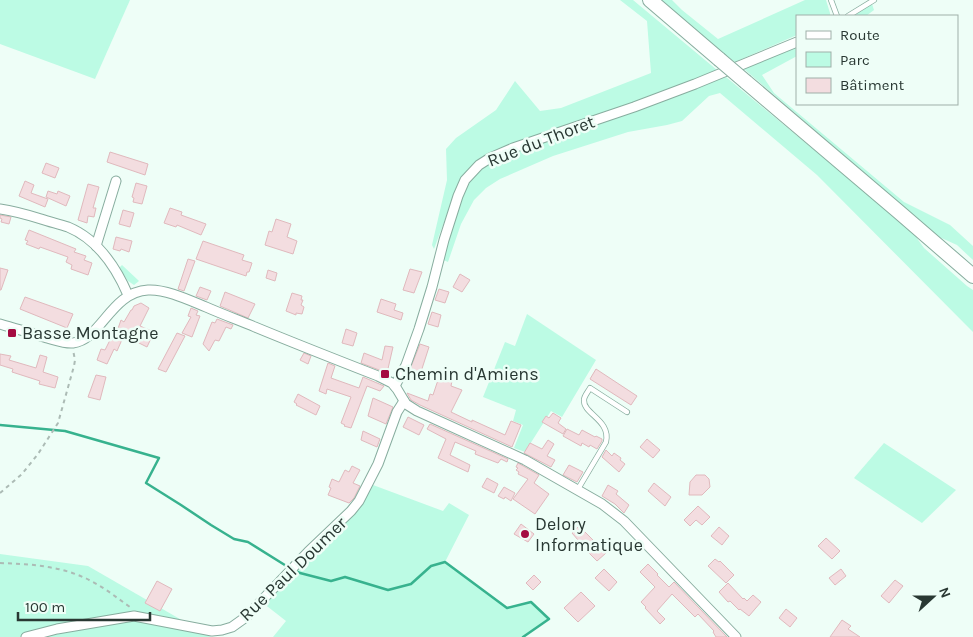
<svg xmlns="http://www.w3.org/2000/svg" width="973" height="637" viewBox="0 0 973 637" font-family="Karla,sans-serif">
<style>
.green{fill:#bcfbe4}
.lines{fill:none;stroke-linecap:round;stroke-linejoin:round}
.stream{stroke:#37b28e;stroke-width:2.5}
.building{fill:#f3dde0;stroke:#e0b9bd}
.service-casing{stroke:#88ad9f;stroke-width:6}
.minor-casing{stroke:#88ad9f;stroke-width:11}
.secondary-casing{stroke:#88ad9f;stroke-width:16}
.path{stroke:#acbbb5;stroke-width:2;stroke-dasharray:4 4;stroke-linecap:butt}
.service{stroke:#fff;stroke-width:4.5}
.minor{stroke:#fff;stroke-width:9}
.secondary{stroke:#fff;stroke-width:14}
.secondary-bridge-casing{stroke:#88ad9f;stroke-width:16;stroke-linecap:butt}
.secondary-bridge{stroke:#fff;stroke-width:14}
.poi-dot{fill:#a40b41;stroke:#eefef7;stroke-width:2}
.labels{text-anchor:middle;stroke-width:5;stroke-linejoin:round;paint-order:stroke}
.street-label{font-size:18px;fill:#293833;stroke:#eefef7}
.poi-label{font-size:18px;fill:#293833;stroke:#eefef7;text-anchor:start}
</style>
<rect width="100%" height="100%" fill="#eefef7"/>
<g class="green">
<polygon points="0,0 130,0 95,79 0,44"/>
<polygon points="620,0 633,0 717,70 685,84 539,136 484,158 471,167 460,179 434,249 432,245 447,180 446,149 456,138 496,110 515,81 540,111 561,108 651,73 647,21"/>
<polygon points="660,0 672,0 682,10 718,39 805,0 826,0 830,13 830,16 797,16 797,35 735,62 709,43"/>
<polygon points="872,4 874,10 866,16 853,16"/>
<polygon points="797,44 797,56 762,75 774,93 904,202 950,225 973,246 973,260 957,245 937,236 744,69"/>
<polygon points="726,77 911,230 924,248 967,286 973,290 973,332 817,175 720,93 709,96 682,121 667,125 628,132 553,156 500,179 486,188 474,200 461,224 448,262 441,259 460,201 466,187 474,174 490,163 550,139"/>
<polygon points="122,265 139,281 134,285 128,281 119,268"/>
<polygon points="527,314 596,360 562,417 551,411 525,452 514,448 523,425 513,421 516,410 483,397 505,342 515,346"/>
<polygon points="884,443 956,490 922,523 854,478"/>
<polygon points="373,485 443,511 449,503 469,515 445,562 507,607 531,602 549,619 523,637 273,637 286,621 263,603 359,509"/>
<polygon points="0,554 88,566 211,637 0,637"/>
</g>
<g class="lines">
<g class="stream">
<polyline points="0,425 65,431 159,458 146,483 181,505 211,525 234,539 248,542 288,567"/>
<polyline points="294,570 300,573 331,581 345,577 388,590 411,584 431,566 445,562 507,608 531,602 549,619 523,637"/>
</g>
</g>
<g class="building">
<polygon points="110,152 148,164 145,175 107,162"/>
<polygon points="46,163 59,168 55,178 42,173"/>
<polygon points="25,181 34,185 31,193 48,199 45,207 19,196"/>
<polygon points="136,183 147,186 142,204 133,202 134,198 132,197"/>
<polygon points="88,184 99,187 93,208 96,208 94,217 88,216 87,223 78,220"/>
<polygon points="48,191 57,194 58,191 70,196 66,206 46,197"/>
<polygon points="170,208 182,212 181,215 206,224 201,235 177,225 176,227 164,223"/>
<polygon points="123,210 134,213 130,227 119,224"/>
<polygon points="0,215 11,217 9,224 1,222 2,219 0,218"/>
<polygon points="276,219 291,224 287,237 297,241 293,254 265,245 269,231 272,232"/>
<polygon points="29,230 76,249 74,252 86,256 84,260 92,263 88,275 71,269 72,265 66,262 68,257 40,247 39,249 26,244 28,241 25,240"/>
<polygon points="116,237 132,241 129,252 121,249 120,251 113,249"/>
<polygon points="203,241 244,255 242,260 252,263 249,272 247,272 246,276 196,259"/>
<polygon points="188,259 195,261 184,291 178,289"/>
<polygon points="0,268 8,270 1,290 0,290"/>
<polygon points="410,269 422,272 414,293 403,290"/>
<polygon points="268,270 277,273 275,281 266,278"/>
<polygon points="460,274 470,280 462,292 453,287"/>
<polygon points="200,287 211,291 207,300 196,296"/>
<polygon points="439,289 449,292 445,303 435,300"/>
<polygon points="225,292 255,304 248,318 220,306"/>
<polygon points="292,293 302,296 301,300 303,300 301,305 304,307 302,314 296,313 296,315 286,311"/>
<polygon points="25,297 73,314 67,328 20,309"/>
<polygon points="381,299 396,304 394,310 403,313 401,320 377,312"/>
<polygon points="141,303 149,308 140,326 154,332 147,347 137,342 138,341 124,335 117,351 114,349 107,364 97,360 101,349 105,350 112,336 115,337 121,320 124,322 131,310 132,310 134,306"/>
<polygon points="191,308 198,311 196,315 200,316 192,337 182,333 191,317 188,316"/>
<polygon points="432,312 441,315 438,327 428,324"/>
<polygon points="217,319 233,325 231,329 226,327 219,341 215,340 209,351 203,344 212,322 215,323"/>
<polygon points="346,329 357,333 353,346 342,343"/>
<polygon points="177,333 185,336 166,372 158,369"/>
<polygon points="420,344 429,347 419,378 408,374"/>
<polygon points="385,346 393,347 387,373 361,363 364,353 382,360"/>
<polygon points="304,353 311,356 308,364 300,360"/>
<polygon points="0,354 11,356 9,360 36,368 40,355 47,357 43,372 58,377 55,388 39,384 40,381 12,372 13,369 0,365"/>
<polygon points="328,363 335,366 331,378 359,388 363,377 384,386 380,391 367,386 351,428 344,426 345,425 341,423 351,397 327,389 326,394 319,391"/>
<polygon points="596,369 637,396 631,405 590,379"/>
<polygon points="96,375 106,377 100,400 88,397"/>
<polygon points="439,377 452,381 451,386 462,390 451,412 472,422 472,420 505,435 511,421 521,425 512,447 420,405 411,400 407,393 428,401 430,394 433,395"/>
<polygon points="298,394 320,406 316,415 296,405 297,404 294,402"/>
<polygon points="373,398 393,407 386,424 368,416"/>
<polygon points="553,413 561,418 558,423 566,429 563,434 542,422 546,416 549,418"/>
<polygon points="408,417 424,425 419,435 403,427"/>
<polygon points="430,424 508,459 507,462 501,459 498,463 475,454 476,451 455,442 450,455 470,465 468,472 438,458 446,439 427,429"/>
<polygon points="567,429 579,435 582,430 595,437 596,436 602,439 602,441 597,449 590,445 589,447 582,443 581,446 563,436"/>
<polygon points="363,431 380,439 377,447 361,440"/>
<polygon points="647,439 660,450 653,458 640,447"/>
<polygon points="548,440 554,444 547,456 555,460 551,467 524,453 530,443 542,449"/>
<polygon points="606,450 612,456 614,453 621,458 620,460 625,464 619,472 602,457"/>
<polygon points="518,463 539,475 534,483 549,494 535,514 513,499 528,479 518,474 519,472 516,470 518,468 516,467"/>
<polygon points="569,465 583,472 577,482 563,475"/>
<polygon points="352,466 360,470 353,483 360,486 354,498 349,503 328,495 331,488 329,487 332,479 339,482 345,470 349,472"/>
<polygon points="696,475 705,475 709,479 710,487 702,495 689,495 690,482"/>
<polygon points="487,478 498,484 494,493 482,487"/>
<polygon points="654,483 671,497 665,506 648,491"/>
<polygon points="608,485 618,491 616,494 629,505 624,513 615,504 602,496"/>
<polygon points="504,487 515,493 511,501 505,497 504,499 498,496"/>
<polygon points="698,506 710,517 702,525 696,520 690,526 684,520"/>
<polygon points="521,524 534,534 528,542 514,534"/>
<polygon points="579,526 606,553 597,561 577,541 578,540 572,533"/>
<polygon points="719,527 729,536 722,545 711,536"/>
<polygon points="826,538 840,551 832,559 818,546"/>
<polygon points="715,559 719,562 720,561 734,575 726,583 708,566"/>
<polygon points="648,564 658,574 657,575 669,587 674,582 727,637 716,637 713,632 714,631 698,614 695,617 672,594 657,611 665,619 660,624 645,608 646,607 641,602 655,587 640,572"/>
<polygon points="604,569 617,582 609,591 595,578"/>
<polygon points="841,569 846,576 835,585 829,578"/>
<polygon points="534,575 541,582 533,590 526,583"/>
<polygon points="895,580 903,586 889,603 881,596"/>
<polygon points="157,581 172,589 160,611 145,603"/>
<polygon points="728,583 743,599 744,598 747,601 753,595 761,602 749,616 740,609 739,610 730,601 728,602 719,592"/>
<polygon points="581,592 595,606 578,622 564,608"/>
<polygon points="786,609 797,618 790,627 779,618"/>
<polygon points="842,620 851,626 848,629 860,637 830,637"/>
</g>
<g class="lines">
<g class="service-casing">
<g id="service">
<polyline points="831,0 837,16"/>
<polyline points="848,16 874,0"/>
<path d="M578 489 606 442C611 420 583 414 584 400 584 396 588 392 590 388L627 412"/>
</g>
</g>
<g class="minor-casing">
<g id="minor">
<path d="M0 209C14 211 28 215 41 219 50 222 59 224 68 227 97 239 116 267 128 295"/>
<polyline points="96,246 116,181"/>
<path d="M0 324C16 329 32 333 47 338 55 340 65 344 73 343 101 340 111 292 148 290 166 289 189 300 206 307 222 314 238 320 255 327 296 344 337 360 378 376L392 383 397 389 406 404 417 411 525 460 602 504 624 521 736 637"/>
<polyline points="395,386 406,365 419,329 432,287 444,240 458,196 465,180 479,165 490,158 513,148 634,107 695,84 797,42"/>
<polyline points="26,637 57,629 134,616 212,631 222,630 232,627 246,617 308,552 351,511 359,501 378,464 397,412 404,401"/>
</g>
</g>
<g class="secondary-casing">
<g id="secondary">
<polyline points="650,0 719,59"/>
<polyline points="746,82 899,212 973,276"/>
</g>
</g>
<g class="path">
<polyline points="0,493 22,474 38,454 58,423 74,366 75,360 73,350"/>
<path d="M0 563C31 564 63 566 91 581 105 588 117 598 130 607"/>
</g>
<use href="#service" class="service"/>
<use href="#minor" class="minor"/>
<use href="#secondary" class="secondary"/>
<g class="secondary-bridge-casing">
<polyline id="secondary-bridge" points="719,59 746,82"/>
</g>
<use href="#secondary-bridge" class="secondary-bridge"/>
</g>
<g class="poi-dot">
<rect x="7" y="328" width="10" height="10" rx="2.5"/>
<rect x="380" y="369" width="10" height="10" rx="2.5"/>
<circle cx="525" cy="534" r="5"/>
</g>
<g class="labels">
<g class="street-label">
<text transform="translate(541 141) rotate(-21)" y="6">Rue du Thoret</text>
<text transform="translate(293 569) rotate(-44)" y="6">Rue Paul Doumer</text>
</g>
<g class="poi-label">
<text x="22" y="339">Basse Montagne</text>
<text x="395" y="380">Chemin d'Amiens</text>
<text x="535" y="530">Delory<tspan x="535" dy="21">Informatique</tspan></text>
</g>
</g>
<rect x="796" y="15" width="162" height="90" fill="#eefef7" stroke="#9fafa9"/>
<rect x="806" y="31" width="25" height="8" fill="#ffffff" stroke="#9fafa9"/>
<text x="840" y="40" font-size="15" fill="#293833">Route</text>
<rect x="806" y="52" width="25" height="15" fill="#bcfbe4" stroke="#9fafa9"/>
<text x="840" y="65" font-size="15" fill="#293833">Parc</text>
<rect x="806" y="78" width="25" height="15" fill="#f3dde0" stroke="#9fafa9"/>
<text x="840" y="90" font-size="15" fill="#293833">Bâtiment</text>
<g transform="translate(933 597) rotate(69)" stroke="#eefef7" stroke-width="4" paint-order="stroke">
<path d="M0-4L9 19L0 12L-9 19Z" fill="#293833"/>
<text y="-8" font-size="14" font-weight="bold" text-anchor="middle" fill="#293833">N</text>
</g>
<path d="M18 612v8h132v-8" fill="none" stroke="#293833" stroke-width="2.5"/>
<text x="25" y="612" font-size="15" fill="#293833" stroke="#eefef7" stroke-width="4" paint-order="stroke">100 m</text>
</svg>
